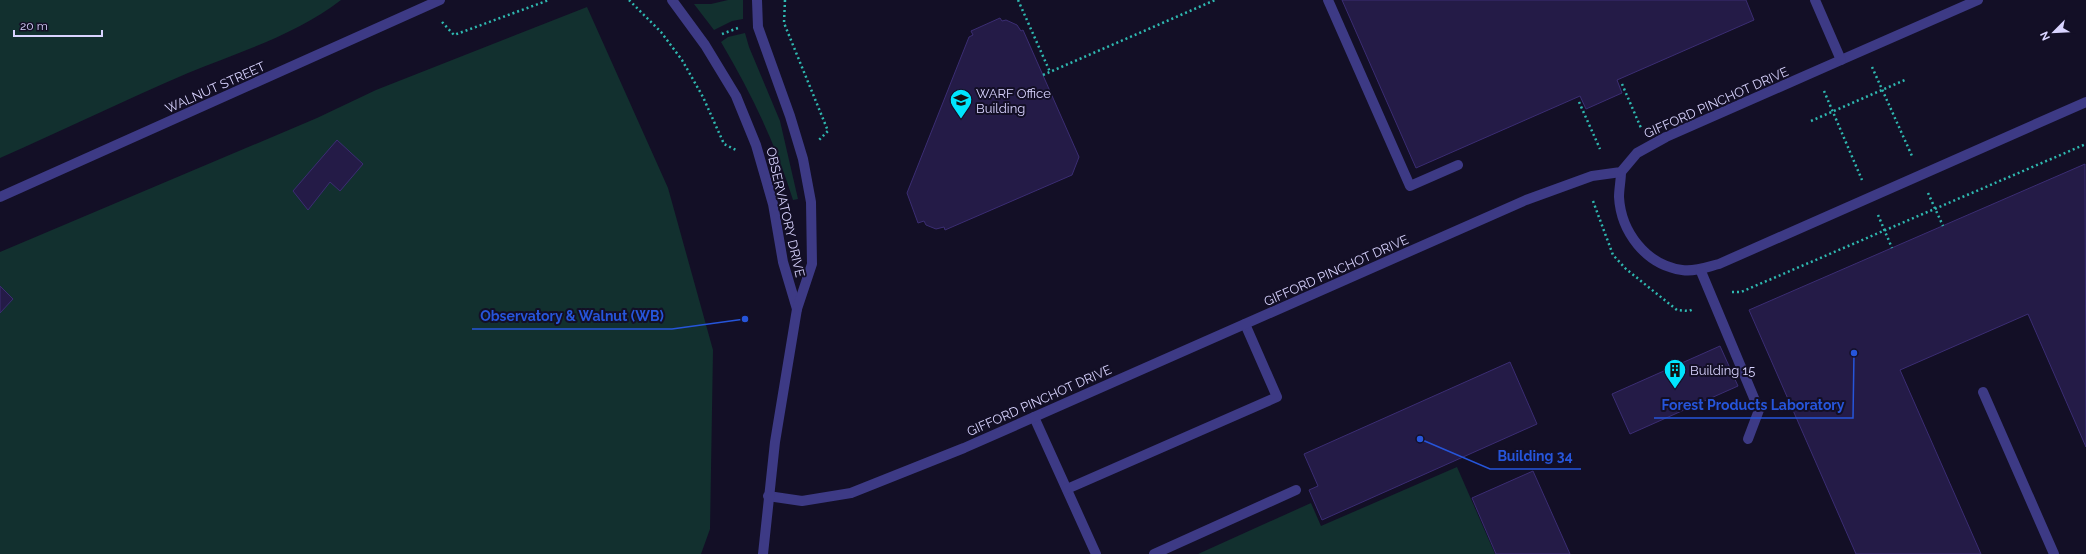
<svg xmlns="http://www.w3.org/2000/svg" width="2086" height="554" viewBox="0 0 2086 554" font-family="Raleway,sans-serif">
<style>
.green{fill:#12302f}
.building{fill:#241b47;stroke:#3b2d73}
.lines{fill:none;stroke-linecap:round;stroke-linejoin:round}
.path{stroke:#2fb8b0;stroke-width:2.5;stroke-dasharray:2 3;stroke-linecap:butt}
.service{stroke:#3d3a85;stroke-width:10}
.minor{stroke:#3d3a85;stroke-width:10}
.tertiary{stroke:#3d3a85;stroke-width:10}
.labels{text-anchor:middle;stroke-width:4;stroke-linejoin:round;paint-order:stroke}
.street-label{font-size:13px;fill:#d9d4ff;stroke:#130f26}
.poi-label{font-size:13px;fill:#d9d4ff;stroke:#130f26;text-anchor:start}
.leader{fill:none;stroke:#2655da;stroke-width:1.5}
.callout-dot{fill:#2655da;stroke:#130f26;stroke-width:1.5}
.callout-label{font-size:14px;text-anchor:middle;font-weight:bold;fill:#2655da;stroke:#130f26;stroke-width:4;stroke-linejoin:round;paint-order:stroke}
</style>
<rect width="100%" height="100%" fill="#130f26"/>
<g class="green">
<path d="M0 0H341C297 34 240 52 188 73 125 100 63 130 0 158Z"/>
<polygon points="728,0 743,0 743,19 732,21 714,30 694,4 711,4"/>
<polygon points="587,7 668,188 713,350 710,529 701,554 0,554 0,252 317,118 376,90"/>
<path d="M745 33 749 47 780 121 798 199 793 200C776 144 751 93 721 42L728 37Z"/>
<polygon points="1457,467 1495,554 1198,554 1311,503 1321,526"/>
</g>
<g class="building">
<polygon points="1342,0 1746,0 1754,20 1617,80 1622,93 1586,109 1580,96 1416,168"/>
<polygon points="1000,18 1002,21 1006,20 1017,25 1021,31 1023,30 1079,157 1072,175 945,230 944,227 936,229 926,225 924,221 918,223 907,193 969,37 973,35 971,31"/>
<polygon points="337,140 363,164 340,191 330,182 308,210 293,191"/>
<polygon points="2085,164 2086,447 2028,314 1900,370 1981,554 1856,554 1749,310"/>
<polygon points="0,286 13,299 0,313"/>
<polygon points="1720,346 1738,386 1630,434 1612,394"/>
<polygon points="1510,362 1537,424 1322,520 1309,490 1318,486 1304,454"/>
<polygon points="1533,471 1570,554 1496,554 1472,498"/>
</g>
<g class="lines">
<g class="path">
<polyline points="629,0 661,32 682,60 703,97 724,144 736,150"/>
<polyline points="785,0 784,23 828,131 818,141"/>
<polyline points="1018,0 1050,72"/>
<polyline points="442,22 454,35 549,0"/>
<polyline points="722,34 738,28"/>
<polyline points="1872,67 1912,156"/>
<polyline points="1043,75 1215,0"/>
<polyline points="1622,84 1641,128"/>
<polyline points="1824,91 1862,180"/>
<polyline points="1579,102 1600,149"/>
<polyline points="1811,121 1905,80"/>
<polyline points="1928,193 1943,226"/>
<polyline points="1593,201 1613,255 1626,269 1677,310 1689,311 1694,309"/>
<polyline points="1878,215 1892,248"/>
<polyline points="1732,292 1741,292 2086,144"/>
</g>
<g class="service">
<polyline points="1328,0 1410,186 1458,165"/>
<polyline points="1841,60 1978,0"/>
<path d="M1621 172C1621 180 1619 189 1619 197 1621 232 1646 265 1682 270 1695 272 1707 267 1719 264L2086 102"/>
<polyline points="1700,269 1759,410 1748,439"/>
<polyline points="1983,392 2054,554"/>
<polyline points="1034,417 1096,554"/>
<polyline points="1067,489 1277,397 1245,324"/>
<polyline points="1154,554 1296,490"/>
</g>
<polyline class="minor" points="768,496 802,501 851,493 964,448 1526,200 1592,176 1621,172 1637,153 1666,137 1841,60 1815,0"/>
<g class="tertiary">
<polyline points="672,0 705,45 736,96 756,145 773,204 783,262 797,309"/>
<polyline points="757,0 758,27 790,116 803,159 811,202 812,264 797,309 775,442 763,554"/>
<polyline points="0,197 440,0"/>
</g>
</g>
<defs>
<g id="university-pin" transform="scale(1.15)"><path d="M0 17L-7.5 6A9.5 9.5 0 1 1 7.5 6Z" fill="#00e5ff" stroke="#130f26"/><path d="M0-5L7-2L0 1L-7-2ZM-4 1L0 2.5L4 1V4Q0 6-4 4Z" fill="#111"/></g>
<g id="building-pin" transform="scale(1.15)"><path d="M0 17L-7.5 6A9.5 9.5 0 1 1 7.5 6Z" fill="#00e5ff" stroke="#130f26"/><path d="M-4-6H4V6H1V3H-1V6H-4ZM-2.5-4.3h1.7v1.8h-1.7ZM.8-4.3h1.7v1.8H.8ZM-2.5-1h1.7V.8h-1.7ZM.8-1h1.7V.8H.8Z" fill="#111"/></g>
</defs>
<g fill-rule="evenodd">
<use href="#university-pin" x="961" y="100"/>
<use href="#building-pin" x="1675" y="370"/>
</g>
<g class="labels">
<g class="street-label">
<text transform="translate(215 87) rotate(-24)" y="5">WALNUT STREET</text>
<text transform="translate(1716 102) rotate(-24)" y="5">GIFFORD PINCHOT DRIVE</text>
<text transform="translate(786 212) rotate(77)" y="5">OBSERVATORY DRIVE</text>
<text transform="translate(1336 270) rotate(-24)" y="5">GIFFORD PINCHOT DRIVE</text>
<text transform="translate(1039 400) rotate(-24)" y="5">GIFFORD PINCHOT DRIVE</text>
</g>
<g class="poi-label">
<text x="976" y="98">WARF Office<tspan x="976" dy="15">Building</tspan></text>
<text x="1690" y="375">Building 15</text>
</g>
</g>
<path class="leader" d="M745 319L672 329H472M1854 353L1853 418H1654M1420 439L1490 469H1581"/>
<g class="callout-dot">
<circle cx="745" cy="319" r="4"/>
<circle cx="1854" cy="353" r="4"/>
<circle cx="1420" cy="439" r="4"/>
</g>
<g class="callout-label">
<text x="572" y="321">Observatory &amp; Walnut (WB)</text>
<text x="1753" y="410">Forest Products Laboratory</text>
<text x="1535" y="461">Building 34</text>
</g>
<g transform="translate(2054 32) rotate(246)" stroke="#130f26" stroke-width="3" paint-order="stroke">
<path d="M0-3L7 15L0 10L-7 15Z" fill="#d9d4ff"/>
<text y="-6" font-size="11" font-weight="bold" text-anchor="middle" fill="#d9d4ff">N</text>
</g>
<path d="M14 30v6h88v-6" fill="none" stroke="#d9d4ff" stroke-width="2"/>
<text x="20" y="30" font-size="12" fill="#d9d4ff" stroke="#130f26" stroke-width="3" paint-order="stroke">20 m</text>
</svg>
